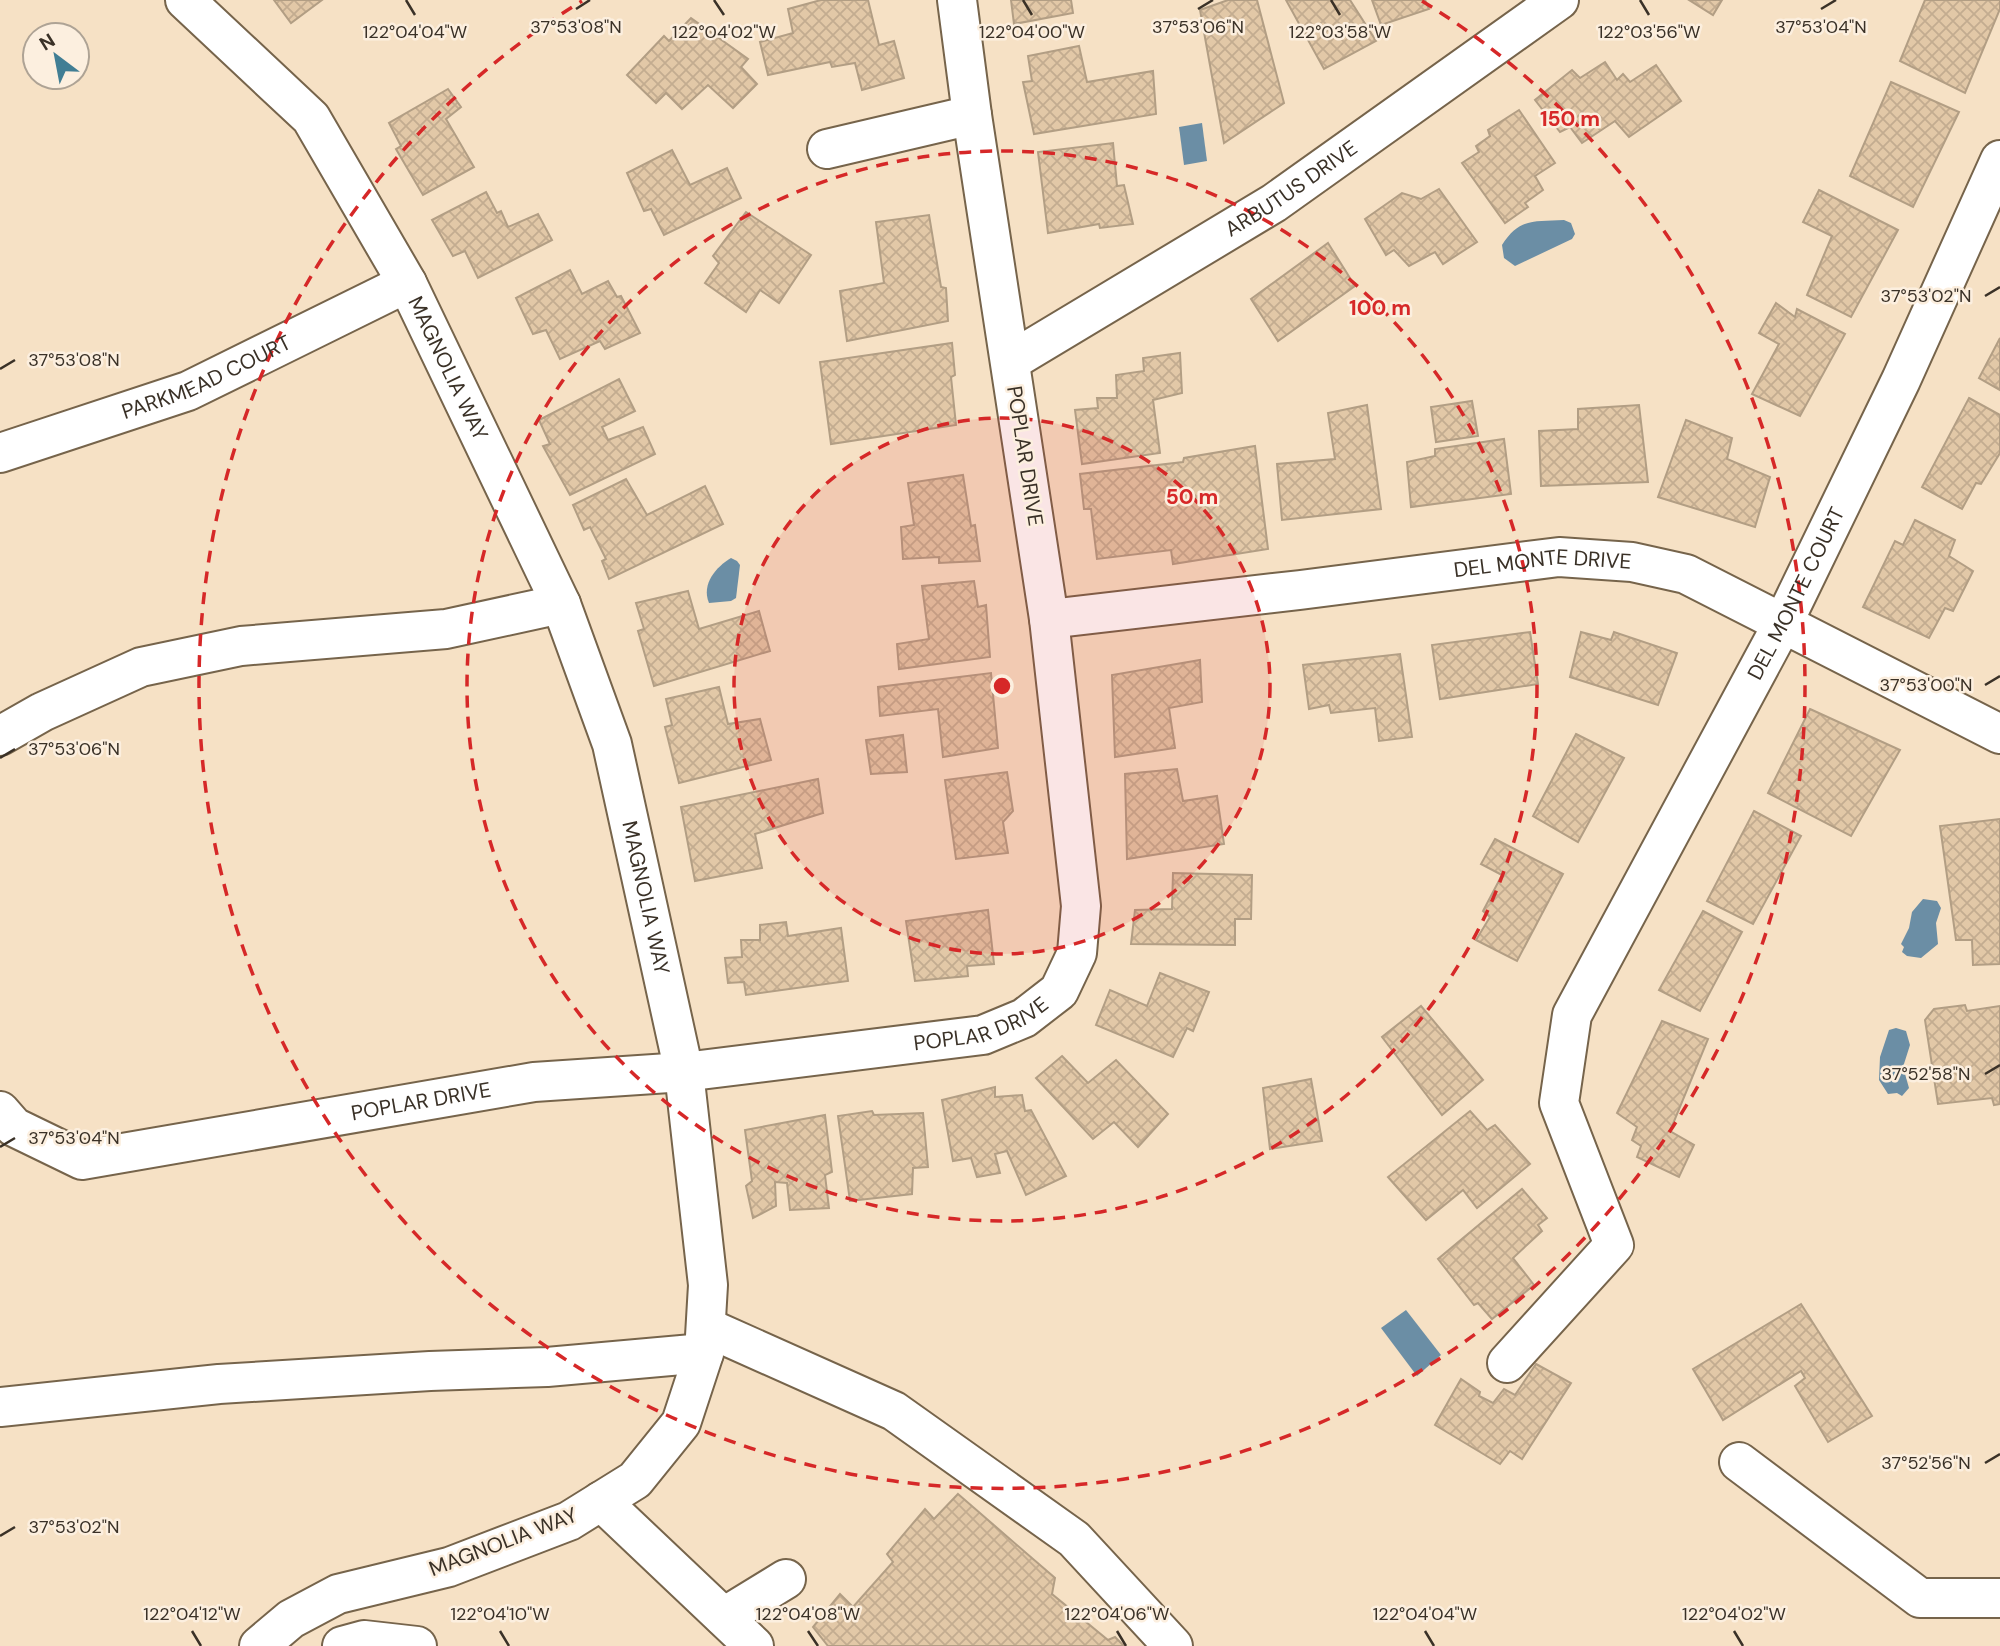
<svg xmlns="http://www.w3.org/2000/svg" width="2000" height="1646" viewBox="0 0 2000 1646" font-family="'DM Sans',sans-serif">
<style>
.water{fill:#6b8ea5}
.building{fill:url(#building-cross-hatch);stroke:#b29e84;stroke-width:2}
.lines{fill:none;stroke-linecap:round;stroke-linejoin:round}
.minor-casing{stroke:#76644b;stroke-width:42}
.minor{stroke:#fff;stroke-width:38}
.ticks{fill:none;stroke:#3a3127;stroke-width:2.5}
.ring{fill:none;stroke:#d62828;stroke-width:3.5;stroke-dasharray:12 9}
.labels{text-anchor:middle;stroke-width:5;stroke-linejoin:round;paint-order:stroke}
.street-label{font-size:21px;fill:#3a3127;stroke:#fcefdf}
.ticks-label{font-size:18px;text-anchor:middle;fill:#3a3127;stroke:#fcefdf;stroke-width:5;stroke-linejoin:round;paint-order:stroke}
.centre{fill:#d62828;stroke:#fcefdf;stroke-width:3.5}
.ring-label{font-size:21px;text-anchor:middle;font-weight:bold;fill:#d62828;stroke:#fcefdf;stroke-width:5;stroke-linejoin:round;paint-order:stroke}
</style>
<defs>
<pattern id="building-cross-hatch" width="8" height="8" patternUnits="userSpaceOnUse" patternTransform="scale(1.75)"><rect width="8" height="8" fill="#e2c8a7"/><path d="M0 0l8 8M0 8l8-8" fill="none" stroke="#c3ac90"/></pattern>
</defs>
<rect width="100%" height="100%" fill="#f6e1c5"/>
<g class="water">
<polygon points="1202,123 1207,161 1184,165 1179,127"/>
<path d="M1564 220 1571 223 1575 234 1572 239 1515 266 1504 258 1502 245C1520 217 1535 222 1564 220Z"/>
<path d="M731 558 737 561 740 565 736 598 731 601 709 603C701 584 716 567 731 558Z"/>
<polygon points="1923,899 1937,901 1941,908 1936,923 1938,944 1921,958 1907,956 1902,952 1904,947 1901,944 1909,928 1912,912"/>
<polygon points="1896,1028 1906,1031 1910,1045 1903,1067 1909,1088 1902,1096 1897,1093 1888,1094 1879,1080 1880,1057 1889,1030"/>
<polygon points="1406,1310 1441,1355 1417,1376 1381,1328"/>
</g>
<g class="building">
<polygon points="274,0 322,0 291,23"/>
<polygon points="821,0 868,0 879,45 894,41 904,78 862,90 855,63 832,67 830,62 768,75 760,42 793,33 788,9"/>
<polygon points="1011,0 1071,0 1073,13 1014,24"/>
<polygon points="1228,0 1257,0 1284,103 1224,143 1200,10"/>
<polygon points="1286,0 1350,0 1376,41 1324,69"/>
<polygon points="1372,0 1425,0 1429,9 1381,25"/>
<polygon points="1689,0 1722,0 1713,15"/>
<polygon points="1925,0 2000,0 2000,9 1965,93 1900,61"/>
<polygon points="691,18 748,59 741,67 757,84 733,108 708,85 682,109 666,93 656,103 627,75 664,36 669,41"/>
<polygon points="1079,46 1087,82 1153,71 1156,114 1034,134 1023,82 1032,81 1028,56"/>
<polygon points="1605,62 1617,80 1623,74 1630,82 1656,65 1681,101 1629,137 1615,121 1582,143 1570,127 1560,132 1535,100 1572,70 1580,78"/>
<polygon points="1891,82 1959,112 1913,207 1850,176"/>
<polygon points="448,89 461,107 446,119 474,167 423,195 396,149 401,146 389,123"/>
<polygon points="1519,110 1555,163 1535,176 1543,190 1525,203 1528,207 1505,223 1462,163 1479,152 1476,146 1490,136 1488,130"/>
<polygon points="1113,143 1117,186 1124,185 1133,224 1100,228 1099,224 1048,233 1038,152"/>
<polygon points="672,150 690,185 727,168 741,198 664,235 651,209 644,211 627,173"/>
<polygon points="1439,189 1477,242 1443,264 1435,252 1409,266 1394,250 1386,255 1365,219 1402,193 1421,199"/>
<polygon points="1819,190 1898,230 1851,317 1807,295 1832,236 1803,222"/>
<polygon points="486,192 497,213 501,211 508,227 538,214 552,240 478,278 465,251 453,256 432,220"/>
<polygon points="746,212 811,255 779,303 760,290 746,312 705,283 719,263 713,256"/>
<polygon points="929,215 941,287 946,288 948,321 847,341 840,291 884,283 876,222"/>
<polygon points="1328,243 1355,286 1278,341 1251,299"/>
<polygon points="570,270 582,294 608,281 617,297 621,296 640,333 605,349 600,341 560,359 546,330 533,334 516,298"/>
<polygon points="1776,303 1795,317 1797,309 1845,334 1800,416 1752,394 1779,344 1759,333"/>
<polygon points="2000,338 2000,390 1979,378"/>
<polygon points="952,343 955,375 951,377 956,425 831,444 820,362"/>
<polygon points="1180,353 1182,393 1153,400 1160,453 1082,464 1075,410 1098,408 1097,398 1117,398 1116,375 1144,371 1143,358"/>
<polygon points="619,379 635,411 602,427 608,440 643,427 655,454 570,495 543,446 550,444 539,420"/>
<polygon points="1969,398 2000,415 2000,453 1981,484 1976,483 1962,509 1922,487"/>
<polygon points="1472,401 1478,436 1436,442 1431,407"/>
<polygon points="1367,405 1381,509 1282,520 1277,464 1335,459 1328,413"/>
<polygon points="1639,405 1648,482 1541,486 1539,431 1578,429 1578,409"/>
<polygon points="1686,420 1732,438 1727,459 1770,477 1755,527 1658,497"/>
<polygon points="1504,439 1511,494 1411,507 1407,462 1435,456 1435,449"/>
<polygon points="1255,446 1268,549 1173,564 1171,550 1097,559 1091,509 1084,509 1080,474 1183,462 1184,458"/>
<polygon points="963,475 971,526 975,525 980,561 939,563 939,557 903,559 901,527 914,525 908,483"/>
<polygon points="626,479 647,515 705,486 723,524 609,579 602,561 606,559 590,527 584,530 573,505"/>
<polygon points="1915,520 1955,540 1949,556 1973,571 1953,611 1945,608 1929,638 1863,607 1895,541 1903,545"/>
<polygon points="974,581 978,607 986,605 990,657 899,669 897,644 929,639 922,586"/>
<polygon points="688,591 699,629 759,611 770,651 654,686 638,631 644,629 636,603"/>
<polygon points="1530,632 1538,684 1440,699 1432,645"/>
<polygon points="1581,632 1611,640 1614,632 1677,653 1658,705 1570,677"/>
<polygon points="1400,654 1412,737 1379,741 1375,708 1331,713 1329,705 1309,709 1303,665"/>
<polygon points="1200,660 1202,702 1169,708 1175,748 1115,757 1112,675"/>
<polygon points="991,673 998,748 943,757 938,709 880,716 878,687"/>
<polygon points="719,687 728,724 760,719 771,760 679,783 665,727 672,725 666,699"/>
<polygon points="1810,709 1900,750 1851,836 1768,793"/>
<polygon points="1576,734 1624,758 1578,842 1533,816"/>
<polygon points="903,735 907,772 871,774 866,740"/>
<polygon points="1177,769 1183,801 1217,796 1224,844 1127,859 1125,774"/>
<polygon points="1007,772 1013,811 1003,822 1008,853 956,859 945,780"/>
<polygon points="818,779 823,813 755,834 762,868 695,881 681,807"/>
<polygon points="1754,811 1801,836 1753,924 1707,901"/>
<polygon points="2000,819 2000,964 1973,965 1972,940 1956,940 1940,826"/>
<polygon points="1495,839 1563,874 1517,961 1476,940 1490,917 1483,911 1502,875 1481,864"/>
<polygon points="1173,873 1252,875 1251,919 1235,919 1235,945 1131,944 1135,910 1172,909"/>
<polygon points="988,910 994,964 967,966 968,976 915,981 906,921"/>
<polygon points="1703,911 1742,932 1700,1011 1659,990"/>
<polygon points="786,922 788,936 841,928 848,981 746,995 744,982 728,983 725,958 742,957 741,940 760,940 760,925"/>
<polygon points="1160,973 1209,992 1193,1031 1187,1028 1173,1057 1096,1025 1110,990 1147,1006"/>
<polygon points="1965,1005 1967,1011 2000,1006 2000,1104 1994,1105 1992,1098 1938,1104 1925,1020 1934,1009"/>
<polygon points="1421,1006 1483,1080 1442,1115 1382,1037"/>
<polygon points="1662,1021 1708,1039 1670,1131 1694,1145 1679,1177 1637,1157 1641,1146 1632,1140 1637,1127 1617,1113"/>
<polygon points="1062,1056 1088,1083 1116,1060 1168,1114 1138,1147 1114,1122 1093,1139 1036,1078"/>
<polygon points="1311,1079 1322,1141 1270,1149 1263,1088"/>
<polygon points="995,1087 995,1097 1022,1095 1025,1111 1031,1110 1066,1176 1026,1195 1007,1151 995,1154 1000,1173 977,1177 971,1158 953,1161 942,1100"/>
<polygon points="872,1111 874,1115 923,1113 928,1167 913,1168 912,1194 850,1201 838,1116"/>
<polygon points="1470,1111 1487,1130 1495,1125 1530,1164 1477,1208 1463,1190 1426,1220 1388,1177"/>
<polygon points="825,1115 832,1172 825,1175 829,1208 790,1210 787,1183 775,1182 776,1206 753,1218 746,1186 752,1181 745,1130"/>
<polygon points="1522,1189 1547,1218 1538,1225 1542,1231 1513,1258 1534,1285 1492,1319 1478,1303 1474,1305 1438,1259"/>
<polygon points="1801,1304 1872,1416 1828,1442 1795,1386 1805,1378 1801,1371 1723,1420 1693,1369"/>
<polygon points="1536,1364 1571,1383 1522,1459 1510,1451 1500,1464 1435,1425 1461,1379 1480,1392 1479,1396 1493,1403 1504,1389 1515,1395"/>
<polygon points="958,1494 1055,1578 1052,1594 1108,1640 1115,1637 1124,1646 828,1646 813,1627 840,1594 853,1607 893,1562 887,1554 925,1509 934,1519"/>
</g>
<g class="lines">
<g class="minor-casing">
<g id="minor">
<path id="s1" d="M185 0 311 118 407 283 561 604 612 744 684 1072 708 1285 704 1353 681 1423 635 1480 569 1521 449 1567 338 1594 291 1619 259 1646"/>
<polyline points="827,149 972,115"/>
<path id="s2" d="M1011 361 1274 203 1559 0"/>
<path id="s3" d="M0 453 188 391 407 283"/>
<path id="s4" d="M1049 619 1300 590 1559 557 1632 562 1686 574 2000 734"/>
<polyline points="0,736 42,712 141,667 241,646 446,629 561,604"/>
<path id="s5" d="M0 1111 14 1127 82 1160 534 1082 684 1072 983 1035 1024 1018 1059 991 1077 953 1081 906 1049 619 972 115 957 0"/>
<polyline points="706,1327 894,1411 1074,1539 1173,1646"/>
<path id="s6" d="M1507 1363 1614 1245 1559 1103 1572 1015 1783 623 1901 380 2000 160"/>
<polyline points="0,1407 219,1384 430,1371 547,1367 704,1353"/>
<polyline points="1739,1462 1920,1598 2000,1598"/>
<polyline points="601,1501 754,1646"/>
<polyline points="724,1617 786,1579"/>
<polyline points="342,1646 364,1640 417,1646"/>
</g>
</g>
<use href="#minor" class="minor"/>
</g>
<path class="ticks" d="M406 0 415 15M714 0 724 15M1023 0 1032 15M1331 0 1340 15M1640 0 1649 15M576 9 590 0M1198 9 1213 0M1821 9 1836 0M1985 296 2000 287M0 369 15 360M1985 685 2000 676M0 758 15 749M1985 1074 2000 1065M0 1147 15 1138M1985 1463 2000 1454M0 1536 15 1527M192 1631 201 1646M500 1631 509 1646M808 1631 818 1646M1117 1631 1126 1646M1425 1631 1434 1646M1734 1631 1743 1646"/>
<circle cx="1002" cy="686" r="268" fill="#d62828" fill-opacity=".12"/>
<g class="ring">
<circle cx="1002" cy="686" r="268"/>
<circle cx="1002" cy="686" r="535"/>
<path d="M1422 1A803 803 0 1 1 582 1"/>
</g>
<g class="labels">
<g class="street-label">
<text dy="7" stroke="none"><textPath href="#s2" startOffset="329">ARBUTUS DRIVE</textPath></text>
<text dy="7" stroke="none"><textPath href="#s1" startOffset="458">MAGNOLIA WAY</textPath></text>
<text dy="7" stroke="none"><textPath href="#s3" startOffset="220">PARKMEAD COURT</textPath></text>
<text transform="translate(1025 456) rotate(81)" y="7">POPLAR DRIVE</text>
<text dy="7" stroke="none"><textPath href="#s4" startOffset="497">DEL MONTE DRIVE</textPath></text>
<text dy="7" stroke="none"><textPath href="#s6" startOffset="878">DEL MONTE COURT</textPath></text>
<text dy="7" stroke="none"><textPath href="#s1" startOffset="1026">MAGNOLIA WAY</textPath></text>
<text dy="7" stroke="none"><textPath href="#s5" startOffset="1008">POPLAR DRIVE</textPath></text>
<text dy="7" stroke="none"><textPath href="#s5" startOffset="441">POPLAR DRIVE</textPath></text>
<text transform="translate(503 1542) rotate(-21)" y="7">MAGNOLIA WAY</text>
</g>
</g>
<g class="ticks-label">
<text x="576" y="33">37°53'08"N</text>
<text x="1198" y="33">37°53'06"N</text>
<text x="1821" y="33">37°53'04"N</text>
<text x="415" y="38">122°04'04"W</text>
<text x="1649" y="38">122°03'56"W</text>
<text x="724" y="38">122°04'02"W</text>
<text x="1032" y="38">122°04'00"W</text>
<text x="1340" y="38">122°03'58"W</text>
<text x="1926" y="302">37°53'02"N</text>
<text x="74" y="366">37°53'08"N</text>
<text x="1926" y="691">37°53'00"N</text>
<text x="74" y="755">37°53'06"N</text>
<text x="1926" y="1080">37°52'58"N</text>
<text x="74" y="1144">37°53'04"N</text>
<text x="1926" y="1469">37°52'56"N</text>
<text x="74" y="1533">37°53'02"N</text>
<text x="192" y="1620">122°04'12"W</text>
<text x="500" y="1620">122°04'10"W</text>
<text x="808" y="1620">122°04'08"W</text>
<text x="1117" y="1620">122°04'06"W</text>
<text x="1425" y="1620">122°04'04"W</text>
<text x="1734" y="1620">122°04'02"W</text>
</g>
<circle cx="1002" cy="686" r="10" class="centre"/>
<g class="ring-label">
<text x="1570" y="126">150 m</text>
<text x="1380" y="315">100 m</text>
<text x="1192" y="504">50 m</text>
</g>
<g transform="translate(56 56) rotate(328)"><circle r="33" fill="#fcefdf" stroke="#aea395" stroke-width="2"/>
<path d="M0-5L12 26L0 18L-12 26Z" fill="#417e94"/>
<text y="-10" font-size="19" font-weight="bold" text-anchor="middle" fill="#3a3127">N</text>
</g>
</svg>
